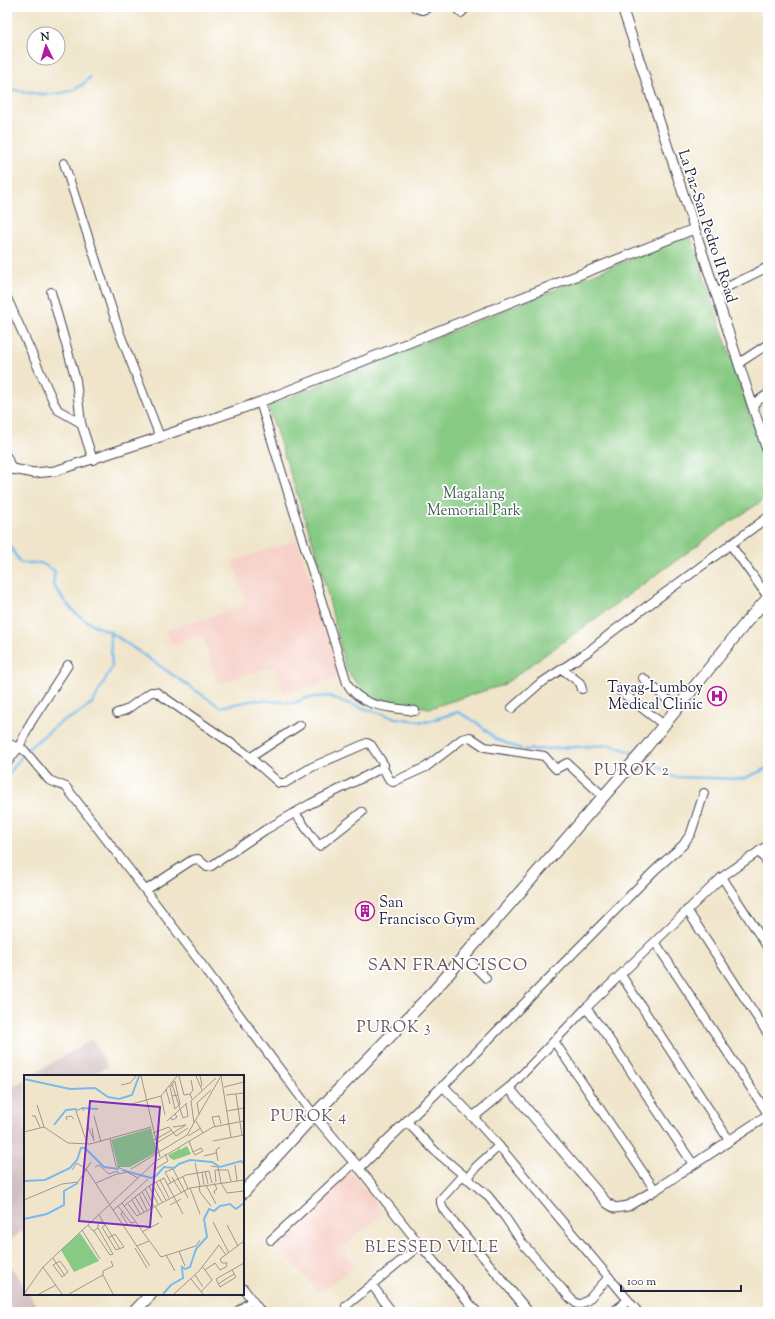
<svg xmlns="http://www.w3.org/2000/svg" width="775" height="1319" viewBox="0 0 775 1319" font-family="'Sorts Mill Goudy',serif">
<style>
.built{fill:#f7d1c9}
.industrial{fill:#d2bfc1}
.green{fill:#87ca83;stroke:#54765f}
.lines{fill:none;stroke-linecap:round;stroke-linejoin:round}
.stream{stroke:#78baed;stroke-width:2.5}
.minor-casing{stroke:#413f50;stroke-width:10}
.tertiary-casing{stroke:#413f50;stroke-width:11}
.secondary-casing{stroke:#413f50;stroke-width:13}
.minor{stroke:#fff;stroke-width:8}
.tertiary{stroke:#fff;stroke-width:9}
.secondary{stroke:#fff;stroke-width:11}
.labels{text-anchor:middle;stroke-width:3.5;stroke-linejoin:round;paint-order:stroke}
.street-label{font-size:15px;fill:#22223b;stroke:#fff}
.park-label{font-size:15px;fill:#455d54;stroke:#fff}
.poi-label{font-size:15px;fill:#22223b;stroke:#fff;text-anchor:end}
.neighbourhood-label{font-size:16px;letter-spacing:1px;fill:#66565e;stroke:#fff}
.quarter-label{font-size:17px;letter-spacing:1px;fill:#66565e;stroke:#fff}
.inset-river{fill:none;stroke:#78baed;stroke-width:2}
.inset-road{fill:none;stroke:#9e9791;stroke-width:1}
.view{fill:#7b2cbf;fill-opacity:0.15;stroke:#7b2cbf;stroke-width:2}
.inset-edge{fill:none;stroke:#22223b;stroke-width:2}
</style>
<rect width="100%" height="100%" fill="#fff"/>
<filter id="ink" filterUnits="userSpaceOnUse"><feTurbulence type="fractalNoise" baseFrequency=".025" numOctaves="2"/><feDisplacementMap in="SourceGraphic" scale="8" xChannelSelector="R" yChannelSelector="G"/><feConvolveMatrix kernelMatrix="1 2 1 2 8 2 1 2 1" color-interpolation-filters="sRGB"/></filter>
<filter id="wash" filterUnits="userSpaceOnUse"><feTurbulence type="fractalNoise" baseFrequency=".012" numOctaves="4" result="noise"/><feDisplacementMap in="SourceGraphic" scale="16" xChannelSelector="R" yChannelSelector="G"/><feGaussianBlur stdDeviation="0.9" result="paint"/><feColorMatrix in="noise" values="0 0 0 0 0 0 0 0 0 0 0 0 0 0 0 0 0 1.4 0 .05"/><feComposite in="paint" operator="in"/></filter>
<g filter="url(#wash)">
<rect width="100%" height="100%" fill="#f0e5ca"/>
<g class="built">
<polygon points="297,540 342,676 284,694 274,666 221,683 217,681 202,636 172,645 167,630 247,605 232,561"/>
<polygon points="349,1170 384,1214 359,1232 343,1249 355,1266 319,1293 273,1240"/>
</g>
<g class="industrial">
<polygon points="92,1039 108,1066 91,1076 30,1076"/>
<polygon points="25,1079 25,1229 7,1242 7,1090"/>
<polygon points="7,1259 25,1288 25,1294 29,1294 40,1312 7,1312"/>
</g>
<polygon class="green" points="690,235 768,469 768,497 720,529 503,685 430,708 369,698 346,670 321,567 268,406"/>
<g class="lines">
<g class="stream">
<path d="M7 88C32 95 72 101 90 77"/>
<path d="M7 541 20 563H41L55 571 53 584C69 610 80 621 110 632L220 707 255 700 294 703 306 698 329 696 343 702 396 718 426 722 458 712 476 722 496 739 521 749"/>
<polyline points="26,750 61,722 78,714 93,702 112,667 110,632"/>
<polyline points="525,750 611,745 637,754"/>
<polyline points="643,756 674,777 743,779 768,768"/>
<polyline points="7,777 24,753"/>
</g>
</g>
</g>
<g filter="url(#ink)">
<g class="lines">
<g class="minor-casing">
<g id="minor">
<polyline points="455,7 461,13 467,7"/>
<polyline points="416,8 422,10 430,7"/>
<polyline points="64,163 120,334 160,437"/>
<polyline points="51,292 76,380 81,423 93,460"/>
<polyline points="715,293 768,267"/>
<polyline points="7,298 54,403 58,410 81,423"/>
<polyline points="739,363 768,344"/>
<path d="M260 402 347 683C360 708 391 707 415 711"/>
<polyline points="753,404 768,394"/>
<polyline points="7,457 12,470"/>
<polyline points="730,544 768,597"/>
<polyline points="562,669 580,683 582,689"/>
<polyline points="643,678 678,709"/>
<polyline points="615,687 664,725"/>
<polyline points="512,708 538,685 589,651 612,632 768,517"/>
<polyline points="117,713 126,710 151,692 156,692 244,752 279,783 285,783 312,767 367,743 371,745 384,765 380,769 310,804 265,830 211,866 207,867 198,859 192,860 146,890"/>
<polyline points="7,743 24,750 49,780 66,787 188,946 314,1115"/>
<polyline points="251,757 300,725"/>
<polyline points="7,763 19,747 31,722 68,665"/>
<polyline points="383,768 389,779 393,782 426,767 462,739 470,737 485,747 544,756 556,769 567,763 603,796"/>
<polyline points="295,813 319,846 362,812"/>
<polyline points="759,851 768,864"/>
<polyline points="722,877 768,948"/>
<polyline points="687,910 768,1034"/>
<polyline points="655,942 768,1114"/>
<polyline points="464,956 486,978"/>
<polyline points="621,975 729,1140"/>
<polyline points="586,1008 605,1033 693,1164"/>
<polyline points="554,1041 655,1190"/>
<polyline points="443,1086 655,870 683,845 691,833 704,793"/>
<polyline points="509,1088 586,1008 722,877 768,845"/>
<polyline points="473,1117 499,1146 638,1312"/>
<polyline points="407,1122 435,1151 487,1195 505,1217 523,1244 570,1298 577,1304 581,1304 588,1300 609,1277"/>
<polyline points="359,1168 420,1245 477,1312"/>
<polyline points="462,1176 441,1199 441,1203 443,1209 529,1312"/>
<polyline points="467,1179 476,1167 499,1146"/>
<polyline points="271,1240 354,1163"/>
<polyline points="372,1285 392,1312"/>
<polyline points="243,1288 261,1312"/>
<polyline points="346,1306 420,1245"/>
<polyline points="237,1312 252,1300"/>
<polyline points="613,1312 628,1300"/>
</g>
</g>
<g class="tertiary-casing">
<g id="tertiary">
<polyline points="622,7 768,453"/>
<polyline points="7,468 34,473 55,471 160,437 260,402 694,229"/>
<polyline points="314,1115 359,1168 443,1086 473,1117 509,1088 607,1203 615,1208 628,1206 655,1190 768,1115"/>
</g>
</g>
<g class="secondary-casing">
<g id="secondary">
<polyline points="243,1193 314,1115 432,993 643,751 748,620 768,598"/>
<polyline points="134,1312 151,1294"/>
</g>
</g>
<use href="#minor" class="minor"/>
<use href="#tertiary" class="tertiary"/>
<use href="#secondary" class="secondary"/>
</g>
</g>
<defs>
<g id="hospital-ring" transform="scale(1)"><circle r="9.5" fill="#fff" stroke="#b5179e" stroke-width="1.5"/><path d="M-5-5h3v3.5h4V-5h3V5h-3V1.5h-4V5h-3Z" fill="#b5179e"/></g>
<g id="building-ring" transform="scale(1)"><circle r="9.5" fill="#fff" stroke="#b5179e" stroke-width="1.5"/><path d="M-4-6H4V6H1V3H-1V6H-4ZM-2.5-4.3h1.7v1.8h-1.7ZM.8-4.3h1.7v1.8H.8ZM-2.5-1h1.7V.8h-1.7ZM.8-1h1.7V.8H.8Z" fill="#b5179e"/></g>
</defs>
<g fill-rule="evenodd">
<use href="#hospital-ring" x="717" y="696"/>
<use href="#building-ring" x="365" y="911"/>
</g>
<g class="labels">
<g class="street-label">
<text transform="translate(708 226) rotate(72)" y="5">La Paz-San Pedro II Road</text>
</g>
<g class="park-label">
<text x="474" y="498">Magalang<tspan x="474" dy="17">Memorial Park</tspan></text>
</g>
<g class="poi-label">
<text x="703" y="692">Tayag-Lumboy<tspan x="703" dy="17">Medical Clinic</tspan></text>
<text x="379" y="907" text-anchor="start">San<tspan x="379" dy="17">Francisco Gym</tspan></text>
</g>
<g class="neighbourhood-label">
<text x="632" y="775">PUROK 2</text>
<text x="394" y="1032">PUROK 3</text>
<text x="309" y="1121">PUROK 4</text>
<text x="432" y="1252">BLESSED VILLE</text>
</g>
<g class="quarter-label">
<text x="448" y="970">SAN FRANCISCO</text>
</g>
</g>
<g transform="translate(24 1075)">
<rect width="220" height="220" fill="#f0e5ca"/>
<path d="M127 53 133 77 106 92H94L87 65ZM163 71 167 79 150 85 146 83 144 80 154 75 155 72 156 75ZM56 158 75 186 50 197 37 175Z" fill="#87ca83"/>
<path class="inset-river" d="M0 4 46 14 71 13 84 22 95 24 108 20 115 1M58 33 74 34M30 50 42 35 53 34M98 95 127 103 132 101 140 92 150 93 155 89 166 85 188 87 196 92 217 86 220 89M0 106 21 105 46 93 53 85 57 73H61L80 92 95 94M0 144 23 139 40 130V116L54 108M139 219 147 210 159 203 158 192 161 194 166 192 172 174 183 162 180 144 185 134 190 136 196 131 206 129 212 134 220 128"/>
<path class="inset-road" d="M117 1 136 82M155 1 160 20 166 19 168 24M172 1 178 15M176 1 178 10 176 12M197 1 207 62M148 9 159 43 164 41 162 29M97 10 106 8 112 1M200 12 220 7M142 14 146 29M166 19 169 15 167 5M212 19 218 61M202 20 220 18M137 21 141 40M148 21 146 12 151 6V7L156 29 151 34 148 21 154 20M13 30 20 52M104 30 137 21 153 1M60 36 58 33 52 36 63 68M203 36 220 33M175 39 173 28 187 15M8 41H11L16 52M70 41 77 67M146 43 149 45 153 42 151 39M43 45 42 42 47 41 50 44M143 46 163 28M172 46 179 58M170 48 167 26 192 3M63 50 70 65M149 52 162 50M191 52 188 42 195 41 197 49M68 53 70 66M0 57 20 52 44 68 66 69 127 52M129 58 145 52 152 61 164 53M164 61 177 53M86 64 92 91 98 94M130 65 148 55M165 66 169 77 171 80 179 76 177 73 169 77M189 66 220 60M131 69 162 50M180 81 192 78M194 86 192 75 196 72M171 88 176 111M211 90 213 106M187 91 194 92 197 108 203 118 220 116M71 92 75 90 85 99 93 96 95 98 72 108M107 94 163 60 197 1M131 94 144 86 141 79M48 95 53 88 63 95 89 135 98 128 137 182 172 171 176 165M181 96 184 109M178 97 180 110M95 99 103 97 114 103M159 102 164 114M136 105 145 123M132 107 142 125M192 107 191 95H204L207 106M147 108 141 97 149 94 164 123M190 108 193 114 190 116 191 119M128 109 138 127M143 110 150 106 148 102M182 110 192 129M125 111 134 129M175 111 176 117 187 131M166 113 176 139M121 114 130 131M118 117 127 133M157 117 150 106 162 100 185 96 188 108M115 119 123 135M111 122 120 137M0 125 38 109 54 107 67 87M108 125 116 139M98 128 124 104M104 129 113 141 166 113 220 105M146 130 157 124M94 131 107 148 111 147M100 131 125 111 140 103 159 139M131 131 138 143M89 135 126 191M99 136 97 139 104 150M75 140 96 174M189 147 205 178M64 150 69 156 74 153M81 150 78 152 92 175 100 172M203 150 214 171M58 155 76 184M70 156 86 180 89 179 74 153V149L78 146M118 157 135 148M84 163 91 159 100 172M113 171 125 166M111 173 123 193M155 176 161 191M142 180 151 196M29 183 41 201M36 186 44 197 38 202 29 190ZM19 192 38 219M202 192 203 188H198L196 184 220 166M181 195 191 188 196 195 202 192M208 195 212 202 196 212 192 204 220 188M79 200V196L89 191 87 186M171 200 179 212M167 204 179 219M194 209 210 199M177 217 188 205 179 192M0 219 19 192 132 86 189 52 220 46M15 219 32 210M45 219 79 200 89 219M150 219 175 196 195 170 202 180"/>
<path class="view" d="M66 26 136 32 126 152 55 146Z"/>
<rect width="220" height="220" class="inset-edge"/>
</g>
<rect width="775" height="1319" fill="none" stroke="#fff" stroke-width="24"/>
<g transform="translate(46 46) rotate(355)"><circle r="19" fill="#ffffff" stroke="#a7a7b1"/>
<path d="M0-3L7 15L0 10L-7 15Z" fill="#b5179e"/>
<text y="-6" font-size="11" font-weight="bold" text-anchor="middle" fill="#22223b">N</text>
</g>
<path d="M621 1285v6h120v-6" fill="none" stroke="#22223b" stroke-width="2"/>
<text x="627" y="1285" font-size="12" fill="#22223b" stroke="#ffffff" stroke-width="3" paint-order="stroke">100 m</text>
</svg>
